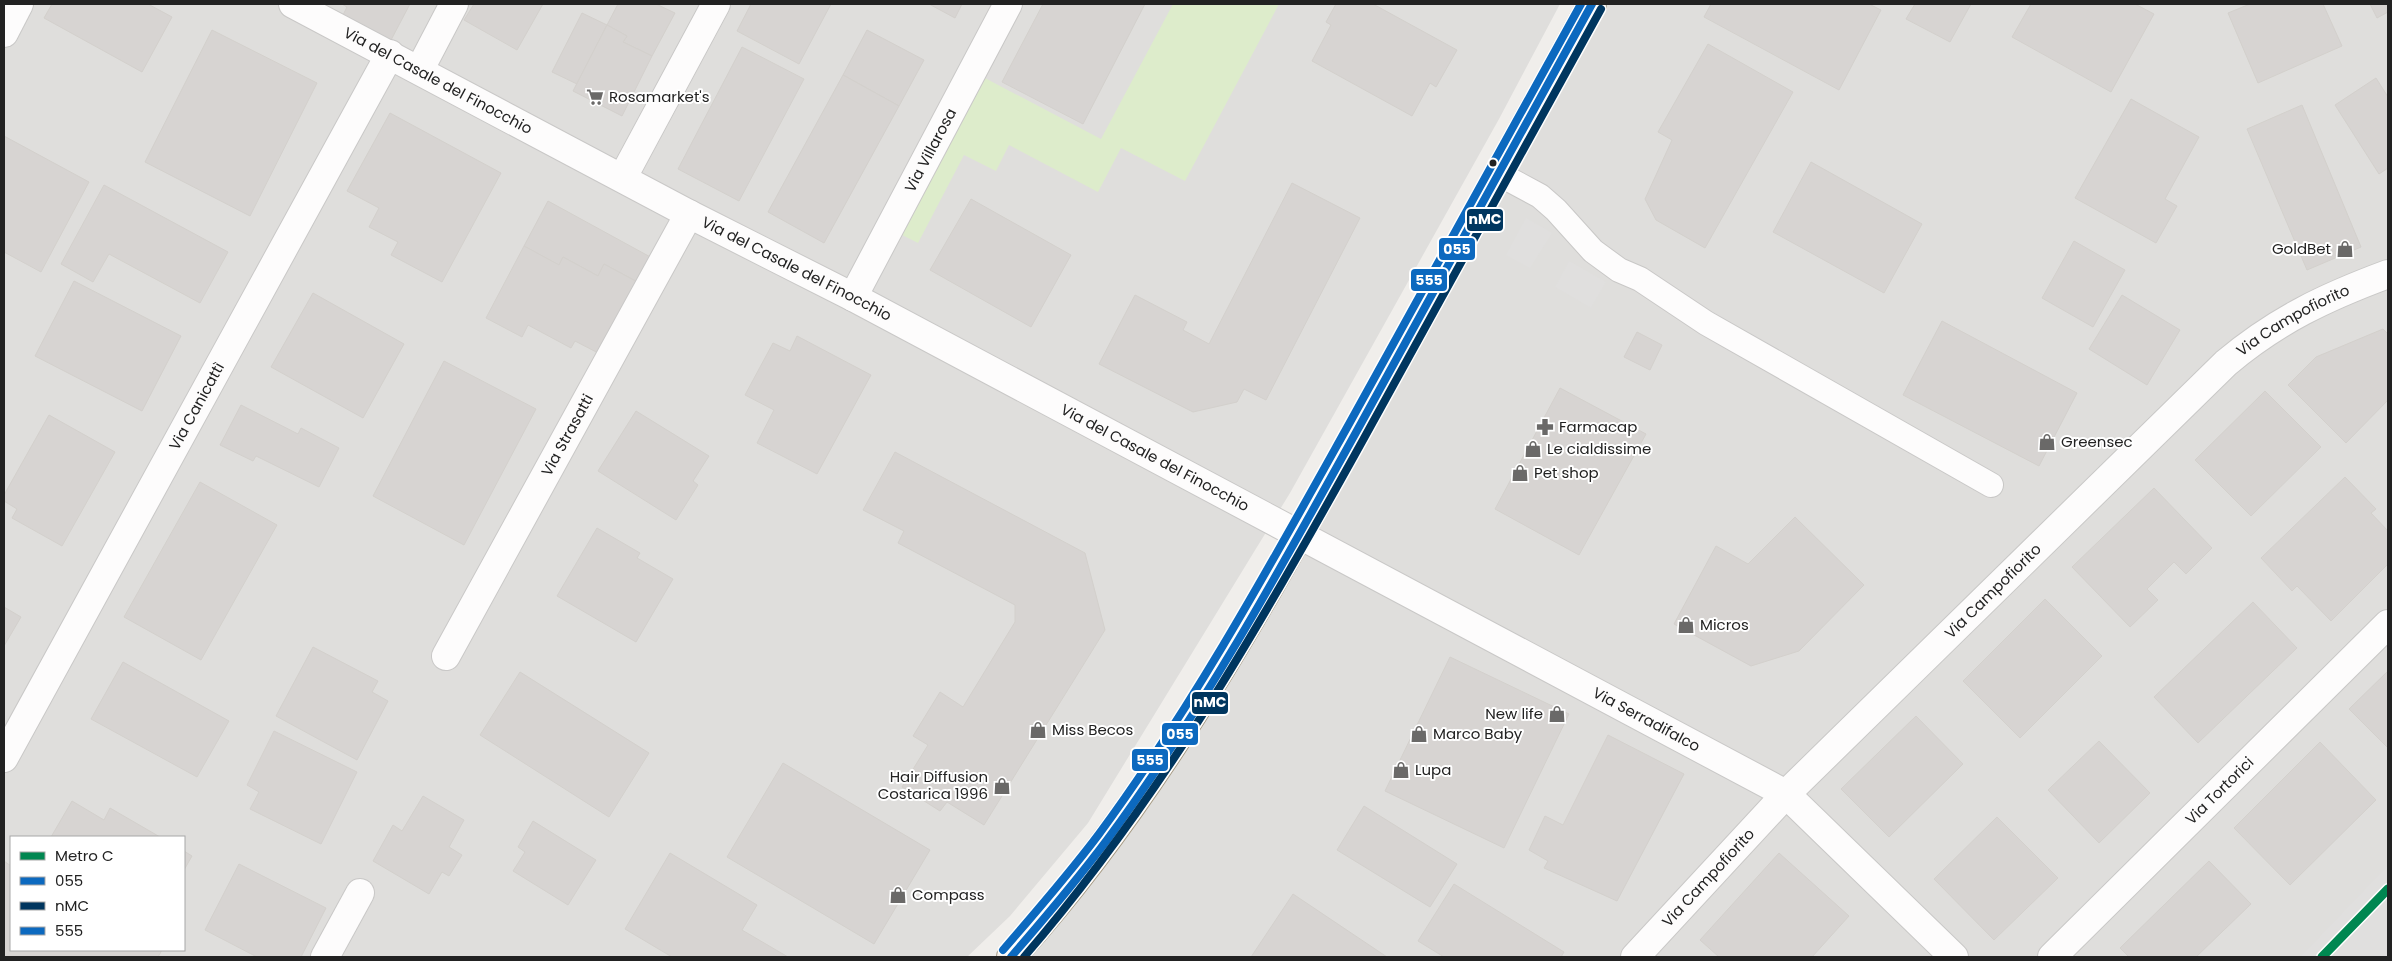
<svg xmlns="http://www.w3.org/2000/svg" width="2392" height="961" viewBox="0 0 2392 961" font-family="Poppins,sans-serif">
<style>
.residential{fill:#dfdedc;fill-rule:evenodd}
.grass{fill:#ddeccb}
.parking{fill:#e0dfde}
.building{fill:#d7d4d2;stroke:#d3d0cc}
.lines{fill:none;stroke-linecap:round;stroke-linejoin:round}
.service-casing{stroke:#c9c8c7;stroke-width:26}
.minor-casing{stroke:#c9c8c7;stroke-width:30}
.primary-casing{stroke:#a79c86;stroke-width:30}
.service{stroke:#fdfcfc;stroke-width:24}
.minor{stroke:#fdfcfc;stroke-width:28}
.primary{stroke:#f3ede7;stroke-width:28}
.bus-1-casing{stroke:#fff;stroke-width:11}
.bus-2-casing{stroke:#fff;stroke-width:11}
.bus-3-casing{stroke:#fff;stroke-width:11}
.bus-1{stroke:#0c69bf;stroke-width:8}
.bus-2{stroke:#00365f;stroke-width:8}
.bus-3{stroke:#0c69bf;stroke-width:8}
.metro-1-casing{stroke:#fff;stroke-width:12}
.metro-1{stroke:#008751;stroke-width:9}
.bus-dot{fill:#222;stroke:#fff;stroke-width:2}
.labels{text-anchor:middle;stroke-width:4;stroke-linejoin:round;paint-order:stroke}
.street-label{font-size:15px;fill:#222;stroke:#fff}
.poi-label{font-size:15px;fill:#222;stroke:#fff;text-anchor:start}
.line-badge{stroke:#fff;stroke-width:2}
.badge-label{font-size:14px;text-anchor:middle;font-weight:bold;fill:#fff}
</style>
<rect width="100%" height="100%" fill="#f0eeeb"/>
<g class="residential">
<path d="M4 4H1560L1499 119 1290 493 1088 823 1010 916 967 957H4ZM11 837H184V950H11Z"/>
<polygon points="1592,4 2388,4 2388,957 1010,957 1102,849"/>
</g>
<polygon class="grass" points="1173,4 1279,4 1185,181 1121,148 1098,192 1009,145 996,171 964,155 918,243 900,234 983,77 1101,139"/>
<g class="parking">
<polygon points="1526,218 1552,233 1530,268 1506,255"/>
<polygon points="1569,261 1606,282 1591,308 1555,287"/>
<polygon points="2388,865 2387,957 2300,957"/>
</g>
<g class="building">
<polygon points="52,4 148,4 172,17 142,72 44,18"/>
<polygon points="342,4 410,4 391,40 343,15 347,7"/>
<polygon points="474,4 543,4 517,50 464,20"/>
<polygon points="618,4 656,4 675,13 652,56 623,42 627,36 607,25"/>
<polygon points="751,4 831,4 799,64 737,31"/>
<polygon points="929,4 962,4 955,18"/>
<polygon points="1043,4 1145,4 1083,124 1002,82"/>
<polygon points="1336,4 1373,4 1457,50 1436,87 1430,83 1412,116 1312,61 1331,25 1326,22"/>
<polygon points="1711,4 1869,4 1881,10 1839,90 1704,17"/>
<polygon points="1915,4 1971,4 1950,42 1906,19"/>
<polygon points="2031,4 2135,4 2154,14 2111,92 2012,37"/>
<polygon points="2250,4 2323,4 2342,46 2258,83 2228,13"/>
<polygon points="2370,4 2388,4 2388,12 2377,18"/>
<polygon points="582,13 607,25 577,84 552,72"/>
<polygon points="607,25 627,36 623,42 652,56 622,116 573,91"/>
<polygon points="212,30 317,83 250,216 145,162"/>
<polygon points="867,30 924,60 899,106 843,75"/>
<polygon points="1708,44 1793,92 1705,248 1656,220 1645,199 1672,140 1658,132"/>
<polygon points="742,47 804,79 739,201 678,169"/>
<polygon points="843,75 899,106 824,243 768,212"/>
<polygon points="2376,78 2388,97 2388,168 2379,174 2335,105"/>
<polygon points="2131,99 2199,137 2165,199 2177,206 2156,243 2075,198"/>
<polygon points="2302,105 2361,247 2307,270 2247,129"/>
<polygon points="390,113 501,173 442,282 391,255 398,242 369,227 379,208 347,191"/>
<polygon points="4,136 89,182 41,272 4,252"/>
<polygon points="1811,162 1922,224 1884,293 1773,232"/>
<polygon points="1292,183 1360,218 1266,400 1244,389 1237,402 1193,412 1099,364 1135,295 1187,322 1183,330 1209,344"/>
<polygon points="104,185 228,252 200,303 109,254 93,282 61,264"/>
<polygon points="971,199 1071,255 1031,327 930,270"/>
<polygon points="548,201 654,259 641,284 604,264 598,276 563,257 559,265 524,246"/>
<polygon points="2074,241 2125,270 2093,327 2042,298"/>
<polygon points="524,246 559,265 563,257 598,276 604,264 641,284 602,355 575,341 571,348 528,325 522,337 486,318"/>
<polygon points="74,281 181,336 142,411 35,356"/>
<polygon points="313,293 404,344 363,418 271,367"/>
<polygon points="2122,295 2180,330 2147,385 2089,349"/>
<polygon points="1942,321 2077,393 2039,466 1903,395"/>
<polygon points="2383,329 2388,334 2388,400 2346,443 2288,385 2316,357"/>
<polygon points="1637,332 1662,345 1650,370 1624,357"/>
<polygon points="797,336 871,375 817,474 757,443 774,410 745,395 773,343 790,351"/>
<polygon points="444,361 536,409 464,545 373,496"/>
<polygon points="1560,388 1646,434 1579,555 1495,509"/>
<polygon points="2265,391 2321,447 2251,516 2195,460"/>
<polygon points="241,405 298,434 301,428 339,448 319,487 256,456 253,461 220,445"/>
<polygon points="636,411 709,456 693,481 698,485 676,520 598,471"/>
<polygon points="49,415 115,452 62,546 12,518 17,509 4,501 4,495"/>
<polygon points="895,452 1085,553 1105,630 984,825 947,802 940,811 902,787 928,745 913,736 940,692 963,707 1015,622 1015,605 898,543 904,531 863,510"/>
<polygon points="2345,477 2376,509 2371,513 2388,531 2388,564 2331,621 2297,586 2292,591 2261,558"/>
<polygon points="200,482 277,525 201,660 124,617"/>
<polygon points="2154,488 2212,548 2186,574 2174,562 2147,589 2158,600 2130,627 2072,567"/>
<polygon points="1795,517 1864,585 1799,651 1751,666 1674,624 1716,546 1748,564"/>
<polygon points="597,528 640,553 637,558 673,579 636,642 557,596"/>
<polygon points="2045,599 2102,656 2020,738 1963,681"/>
<polygon points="2253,602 2297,648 2198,743 2154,697"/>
<polygon points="4,607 21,617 4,646"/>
<polygon points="313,647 378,681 372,692 388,701 357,760 276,716"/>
<polygon points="1450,657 1569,714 1504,848 1385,791"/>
<polygon points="123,662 229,721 197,777 91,719"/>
<polygon points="2388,671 2388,748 2349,709"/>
<polygon points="520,672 649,753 609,817 480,735"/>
<polygon points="1916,716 1963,764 1889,837 1841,789"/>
<polygon points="274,731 357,772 321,844 250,809 259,792 247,785"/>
<polygon points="1608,735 1684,774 1617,901 1544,868 1548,861 1529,850 1545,816 1563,825"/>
<polygon points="2099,741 2150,793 2099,843 2048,790"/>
<polygon points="2320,742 2376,800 2290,885 2234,828"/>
<polygon points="783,763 930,850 874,944 727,857"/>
<polygon points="423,796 464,820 449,847 462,855 449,876 442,872 429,894 373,861 393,825 402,831"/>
<polygon points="72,801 104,820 110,808 160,837 51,837"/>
<polygon points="1364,806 1457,864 1430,907 1337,850"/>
<polygon points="1997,817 2058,878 1994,940 1934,879"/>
<polygon points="533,821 596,860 568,905 513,871 525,852 518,847"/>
<polygon points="184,851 192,856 184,870"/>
<polygon points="670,853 757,905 742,930 788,957 672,957 625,929"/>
<polygon points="1779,853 1849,916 1812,957 1719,957 1700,940"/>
<polygon points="4,861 11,866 11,950 162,950 158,957 4,957"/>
<polygon points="2209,861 2251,904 2196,957 2129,957 2120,948"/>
<polygon points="239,864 326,908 301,957 257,957 205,930"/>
<polygon points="1454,884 1564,952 1561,957 1444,957 1418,941"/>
<polygon points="1293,894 1387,957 1251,957"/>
</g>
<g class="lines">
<g class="service-casing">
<polyline id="service" points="1499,174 1540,196 1556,210 1593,251 1619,270 1640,279 1706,323 1991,485"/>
</g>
<g class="minor-casing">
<g id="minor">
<path id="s1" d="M293 4 689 214 853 297 1786 794 1954 957"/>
<polyline points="4,33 19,4"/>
<polyline points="420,69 454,4"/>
<polyline points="623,177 716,4"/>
<path id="s2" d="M853 297 1008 4"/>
<path id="s3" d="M446 656 689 214"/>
<path id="s4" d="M4 758 390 54"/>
<polyline points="325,957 360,893"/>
<path id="s5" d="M1635 957 1786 794 2226 363C2277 320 2326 297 2388 274"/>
<path id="s6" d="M2052 957 2388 624"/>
</g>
</g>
<g class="primary-casing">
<path id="primary" d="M1011 957C1146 809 1248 627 1345 452 1428 303 1510 153 1592 4"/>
</g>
<use href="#service" class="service"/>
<use href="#minor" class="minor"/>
<use href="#primary" class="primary"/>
<g class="bus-1-casing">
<path id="bus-1" d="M1011 957C1044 919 1077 880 1107 840 1203 710 1281 568 1359 427 1437 286 1514 145 1592 4"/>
</g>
<g class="bus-2-casing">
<path id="bus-2" d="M1024 957C1162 797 1261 624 1363 440 1443 296 1522 152 1601 9"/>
</g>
<g class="bus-3-casing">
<path id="bus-3" d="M1003 950C1036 912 1069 874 1099 834 1194 705 1271 564 1349 424 1427 284 1504 144 1581 4"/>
</g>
<use href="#bus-1" class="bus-1"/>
<use href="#bus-2" class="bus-2"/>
<use href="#bus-3" class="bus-3"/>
<g class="metro-1-casing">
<polyline id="metro-1" points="2322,957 2388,889"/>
</g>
<use href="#metro-1" class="metro-1"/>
</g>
<defs>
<g id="supermarket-bare" transform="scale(1.35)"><path d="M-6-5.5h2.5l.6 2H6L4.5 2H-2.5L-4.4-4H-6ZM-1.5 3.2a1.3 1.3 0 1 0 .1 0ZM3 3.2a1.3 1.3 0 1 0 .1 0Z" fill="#6a6968" stroke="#fff" stroke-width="2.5" paint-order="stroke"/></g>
<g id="shop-bare" transform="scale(1.35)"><path d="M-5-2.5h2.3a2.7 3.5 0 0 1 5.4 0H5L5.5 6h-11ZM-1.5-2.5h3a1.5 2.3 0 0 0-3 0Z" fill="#6a6968" stroke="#fff" stroke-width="2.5" paint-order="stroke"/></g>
<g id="pharmacy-bare" transform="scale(1.35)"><path d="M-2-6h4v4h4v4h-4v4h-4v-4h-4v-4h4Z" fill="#6a6968" stroke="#fff" stroke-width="2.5" paint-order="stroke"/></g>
</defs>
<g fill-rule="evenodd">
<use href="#supermarket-bare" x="595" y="97"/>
<use href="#shop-bare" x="2345" y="249"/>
<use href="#pharmacy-bare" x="1545" y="427"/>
<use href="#shop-bare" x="2047" y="442"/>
<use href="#shop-bare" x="1533" y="449"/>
<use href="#shop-bare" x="1520" y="473"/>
<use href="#shop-bare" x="1686" y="625"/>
<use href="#shop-bare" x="1557" y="714"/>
<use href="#shop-bare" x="1038" y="730"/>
<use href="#shop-bare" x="1419" y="734"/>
<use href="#shop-bare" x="1401" y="770"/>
<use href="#shop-bare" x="1002" y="786"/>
<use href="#shop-bare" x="898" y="895"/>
</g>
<circle class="bus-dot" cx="1493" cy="163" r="4.5"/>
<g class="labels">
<g class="street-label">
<text dy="5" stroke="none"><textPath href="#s1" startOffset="164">Via del Casale del Finocchio</textPath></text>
<text dy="5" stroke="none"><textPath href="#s2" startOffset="166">Via Villarosa</textPath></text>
<text dy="5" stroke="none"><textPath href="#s1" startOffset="569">Via del Casale del Finocchio</textPath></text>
<text dy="5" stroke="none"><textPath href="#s5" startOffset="918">Via Campofiorito</textPath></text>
<text dy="5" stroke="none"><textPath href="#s4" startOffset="401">Via Canicattì</textPath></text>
<text dy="5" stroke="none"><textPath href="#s3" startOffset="252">Via Strasatti</textPath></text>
<text dy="5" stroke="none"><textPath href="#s1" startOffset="974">Via del Casale del Finocchio</textPath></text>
<text dy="5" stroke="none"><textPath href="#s5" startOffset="512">Via Campofiorito</textPath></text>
<text dy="5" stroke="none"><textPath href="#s1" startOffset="1531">Via Serradifalco</textPath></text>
<text dy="5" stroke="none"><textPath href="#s6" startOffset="236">Via Tortorici</textPath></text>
<text dy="5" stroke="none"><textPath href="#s5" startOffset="108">Via Campofiorito</textPath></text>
</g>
<g class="poi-label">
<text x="609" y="102">Rosamarket's</text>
<text x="2331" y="254" text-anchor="end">GoldBet</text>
<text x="1559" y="432">Farmacap</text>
<text x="2061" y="447">Greensec</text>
<text x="1547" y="454">Le cialdissime</text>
<text x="1534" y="478">Pet shop</text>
<text x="1700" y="630">Micros</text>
<text x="1543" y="719" text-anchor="end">New life</text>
<text x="1052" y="735">Miss Becos</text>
<text x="1433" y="739">Marco Baby</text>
<text x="1415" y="775">Lupa</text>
<text x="988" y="782" text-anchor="end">Hair Diffusion<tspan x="988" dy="17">Costarica 1996</tspan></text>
<text x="912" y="900">Compass</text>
</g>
</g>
<g class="line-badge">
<rect x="1466" y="208" width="38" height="24" rx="5" fill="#00365f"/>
<rect x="1438" y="237" width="38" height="24" rx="5" fill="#0c69bf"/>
<rect x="1410" y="268" width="38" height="24" rx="5" fill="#0c69bf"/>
<rect x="1191" y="691" width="38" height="24" rx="5" fill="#00365f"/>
<rect x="1161" y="722" width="38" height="24" rx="5" fill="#0c69bf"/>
<rect x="1131" y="748" width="38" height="24" rx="5" fill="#0c69bf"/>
</g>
<g class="badge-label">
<text x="1485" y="224">nMC</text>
<text x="1457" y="254">055</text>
<text x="1429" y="285">555</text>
<text x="1210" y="707">nMC</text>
<text x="1180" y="739">055</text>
<text x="1150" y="765">555</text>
</g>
<rect width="2392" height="961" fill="none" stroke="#222222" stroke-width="10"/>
<rect x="10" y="836" width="175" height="115" fill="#ffffff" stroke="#a7a7a7"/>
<rect x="20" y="852" width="25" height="8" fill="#008751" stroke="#a7a7a7"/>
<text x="55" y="861" font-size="15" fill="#222222">Metro C</text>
<rect x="20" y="877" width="25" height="8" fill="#0c69bf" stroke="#a7a7a7"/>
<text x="55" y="886" font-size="15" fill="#222222">055</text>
<rect x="20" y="902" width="25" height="8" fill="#00365f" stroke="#a7a7a7"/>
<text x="55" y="911" font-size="15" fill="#222222">nMC</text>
<rect x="20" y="927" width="25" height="8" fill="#0c69bf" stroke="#a7a7a7"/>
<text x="55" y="936" font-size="15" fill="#222222">555</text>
</svg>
